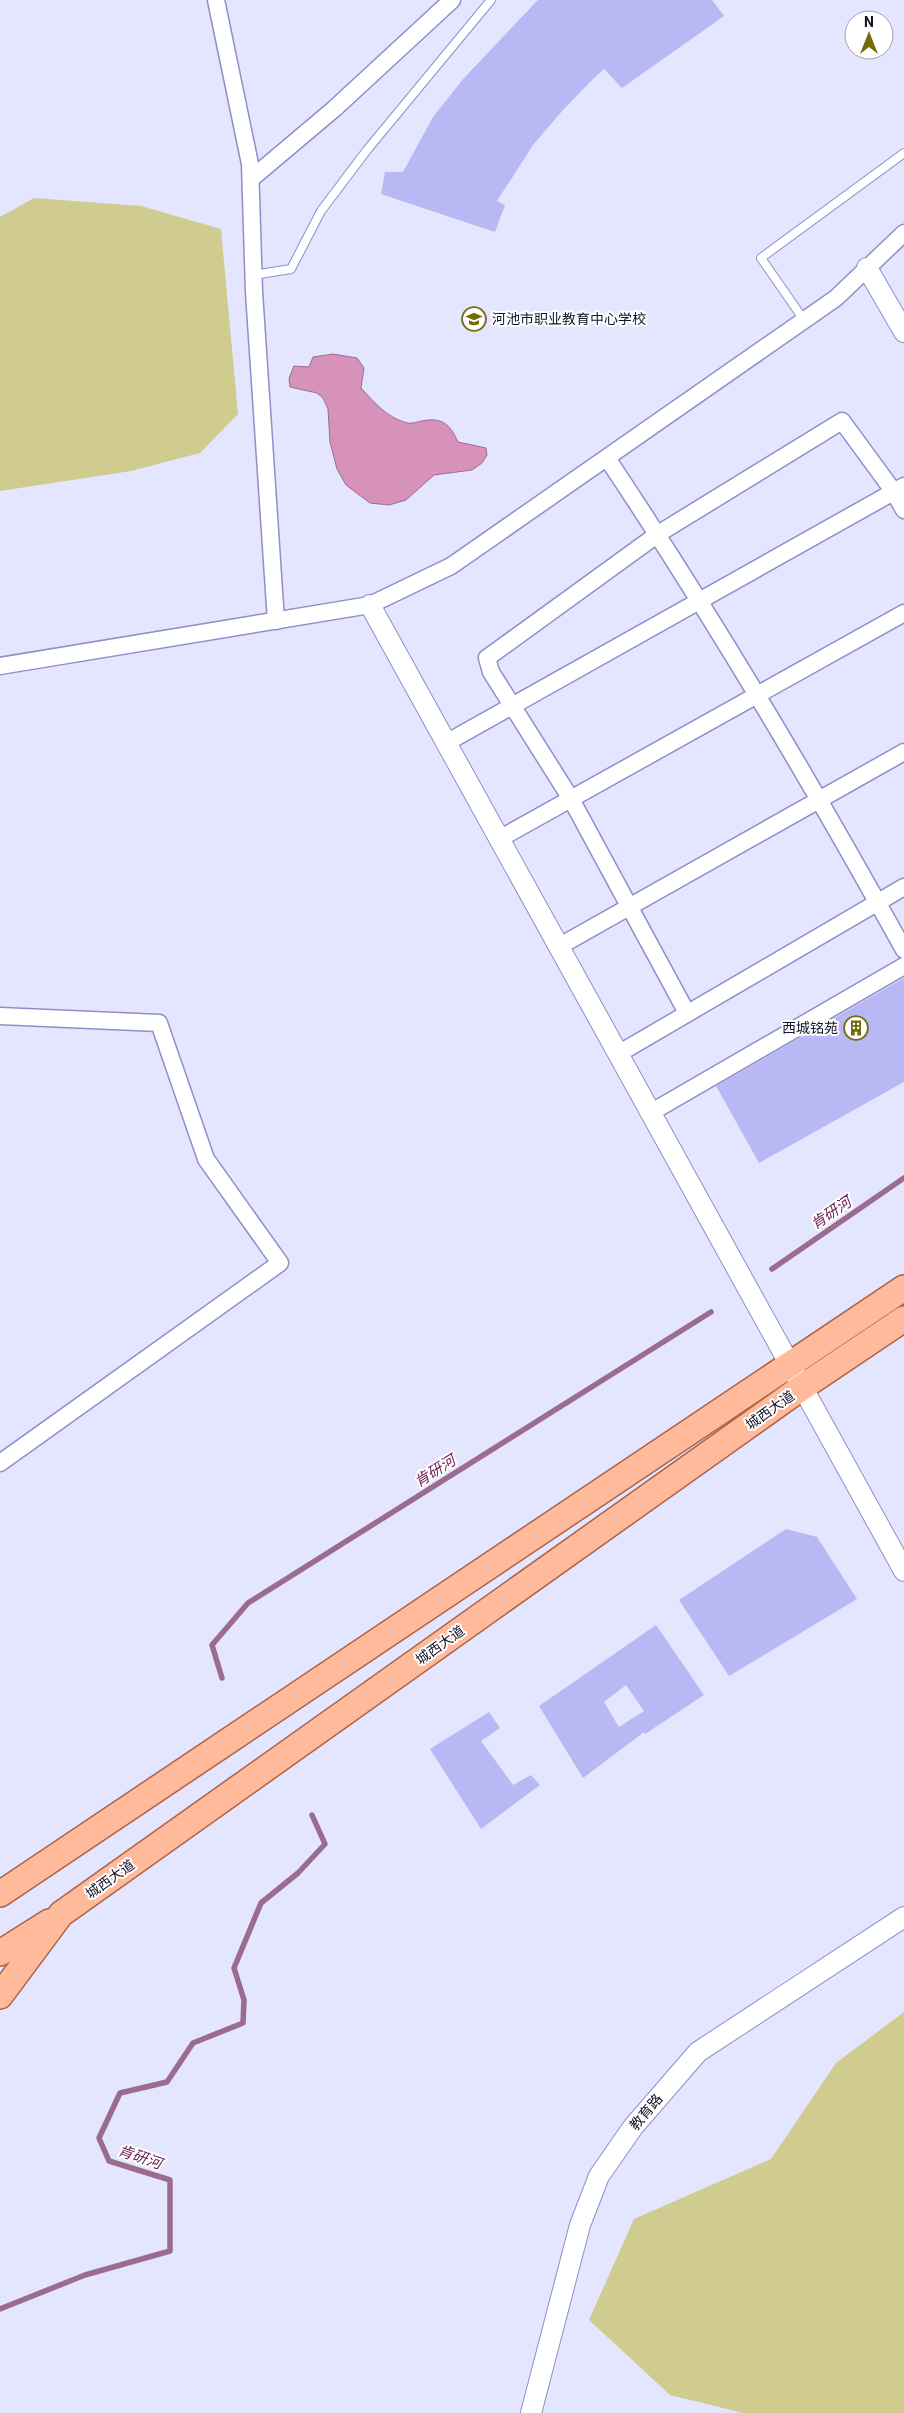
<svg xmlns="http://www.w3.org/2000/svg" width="904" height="2413" viewBox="0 0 904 2413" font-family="Roboto,'Noto Sans SC',sans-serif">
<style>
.green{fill:#d0cc90}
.water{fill:#d792b9;stroke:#9c6c8e}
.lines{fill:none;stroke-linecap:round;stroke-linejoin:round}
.stream{stroke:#9c6c8e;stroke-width:5.5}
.building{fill:#b8b8f4;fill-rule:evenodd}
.service-casing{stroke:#908ec8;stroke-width:10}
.minor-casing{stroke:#908ec8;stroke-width:19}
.tertiary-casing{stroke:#908ec8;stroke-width:22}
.primary-casing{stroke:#ac6246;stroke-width:28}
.service{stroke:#fff;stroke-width:8}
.minor{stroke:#fff;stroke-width:16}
.tertiary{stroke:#fff;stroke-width:20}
.primary{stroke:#feba9a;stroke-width:25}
.labels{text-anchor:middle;stroke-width:4;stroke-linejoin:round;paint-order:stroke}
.poi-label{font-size:14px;fill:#141329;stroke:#fff;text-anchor:start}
.street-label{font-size:14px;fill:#141329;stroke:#fff}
.water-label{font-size:15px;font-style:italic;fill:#6b1c50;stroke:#fff}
</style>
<rect width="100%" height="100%" fill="#e4e5fe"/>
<g class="green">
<polygon points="34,198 141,206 221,229 238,414 200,453 131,471 0,491 0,217"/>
<polygon points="904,2012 904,2413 743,2413 670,2395 589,2320 634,2219 771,2159 836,2063"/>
</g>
<path class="water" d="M333 354 357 358 364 368 361 388C375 403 386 417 407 423 412 424 417 422 422 421 442 417 450 424 458 442L486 448 487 455 482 463 472 470 434 475 406 500 389 505 370 503 346 485 337 469 330 442 328 409 323 398 317 393 290 387 289 378 294 366 309 367 313 357Z"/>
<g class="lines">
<g class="stream">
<polyline points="772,1269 904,1178"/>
<polyline points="222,1678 212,1645 248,1603 711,1312"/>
<polyline points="0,2309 85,2275 170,2251 170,2180 109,2161 99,2138 120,2093 167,2082 193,2043 243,2023 244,2000 234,1968 261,1903 298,1873 325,1844 312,1815"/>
</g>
</g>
<g class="building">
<polygon points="538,0 712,0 724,16 622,88 604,69 593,79 563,110 533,145 497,201 505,205 495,232 381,194 385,172 403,172 433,117 464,78"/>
<polygon points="904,978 904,1082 759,1163 716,1086"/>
<polygon points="786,1529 817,1537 857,1599 729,1676 679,1600"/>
<path d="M656 1625 704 1695 645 1734 644 1732 583 1778 539 1706ZM626 1685 644 1711 619 1727 604 1702Z"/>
<polygon points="489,1712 500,1728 481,1741 513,1785 531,1775 540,1785 481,1829 430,1749"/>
</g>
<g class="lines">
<g class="service-casing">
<g id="service">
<polyline points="253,275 291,269 321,211 367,150 491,0"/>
<polyline points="804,320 761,258 904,153"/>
</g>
</g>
<g class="minor-casing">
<g id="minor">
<polyline points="216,0 250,164 254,292 276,621"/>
<polyline points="251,179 334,109 452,0"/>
<path d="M607 458C713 617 811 782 904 950"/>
<polyline points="0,666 370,605 451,566 836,298 904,233"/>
<polyline points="446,743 904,486"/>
<polyline points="499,839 904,613"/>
<polyline points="558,947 904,752"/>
<polyline points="687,1013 571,799 491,672 487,658 658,534 842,421 894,492 904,510"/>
<polyline points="0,1016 159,1023 206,1159 280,1263 0,1463"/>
<polyline points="618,1054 904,887"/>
<polyline points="650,1113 904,966"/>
</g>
</g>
<g class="tertiary-casing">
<g id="tertiary">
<polyline points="867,268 904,332"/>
<polyline points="370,605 904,1571"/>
<polyline points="531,2413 580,2225 599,2176 633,2127 698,2052 904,1917"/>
</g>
</g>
<g class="primary-casing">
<g id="primary">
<polyline points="0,1894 904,1288"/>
<polyline points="0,1953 49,1922"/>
<polyline points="0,1996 61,1914 801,1388 904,1319"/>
</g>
</g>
<use href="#service" class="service"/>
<use href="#minor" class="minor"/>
<use href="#tertiary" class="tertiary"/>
<use href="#primary" class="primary"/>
</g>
<defs>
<g id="school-ring" transform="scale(1.25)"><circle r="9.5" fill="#fff" stroke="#746c09" stroke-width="1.5"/><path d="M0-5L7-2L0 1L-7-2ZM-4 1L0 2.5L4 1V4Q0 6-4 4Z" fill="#746c09"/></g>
<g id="building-ring" transform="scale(1.25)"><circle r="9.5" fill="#fff" stroke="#746c09" stroke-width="1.5"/><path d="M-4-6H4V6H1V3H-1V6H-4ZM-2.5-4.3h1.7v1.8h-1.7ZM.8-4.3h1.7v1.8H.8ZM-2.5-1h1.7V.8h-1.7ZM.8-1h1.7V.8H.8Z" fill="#746c09"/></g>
</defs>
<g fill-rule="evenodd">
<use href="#school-ring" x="474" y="319"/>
<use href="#building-ring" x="856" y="1028"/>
</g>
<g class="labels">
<g class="poi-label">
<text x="492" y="324">河池市职业教育中心学校</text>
<text x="838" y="1033" text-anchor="end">西城铭苑</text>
</g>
<g class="street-label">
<text transform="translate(770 1410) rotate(-35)" y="5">城西大道</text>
<text transform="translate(440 1645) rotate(-35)" y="5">城西大道</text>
<text transform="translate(110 1879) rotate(-35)" y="5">城西大道</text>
<text transform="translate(646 2112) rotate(-50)" y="5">教育路</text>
</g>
<g class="water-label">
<text transform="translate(831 1213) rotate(-34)" y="5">肯研河</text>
<text transform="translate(435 1471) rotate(-32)" y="5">肯研河</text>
<text transform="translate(140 2157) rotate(19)" y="5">肯研河</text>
</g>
</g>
<g transform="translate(869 35)"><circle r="24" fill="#ffffff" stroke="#a1a1a9"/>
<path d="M0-4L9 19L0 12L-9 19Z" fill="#746c09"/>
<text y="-8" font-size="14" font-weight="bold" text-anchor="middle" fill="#141329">N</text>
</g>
</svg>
